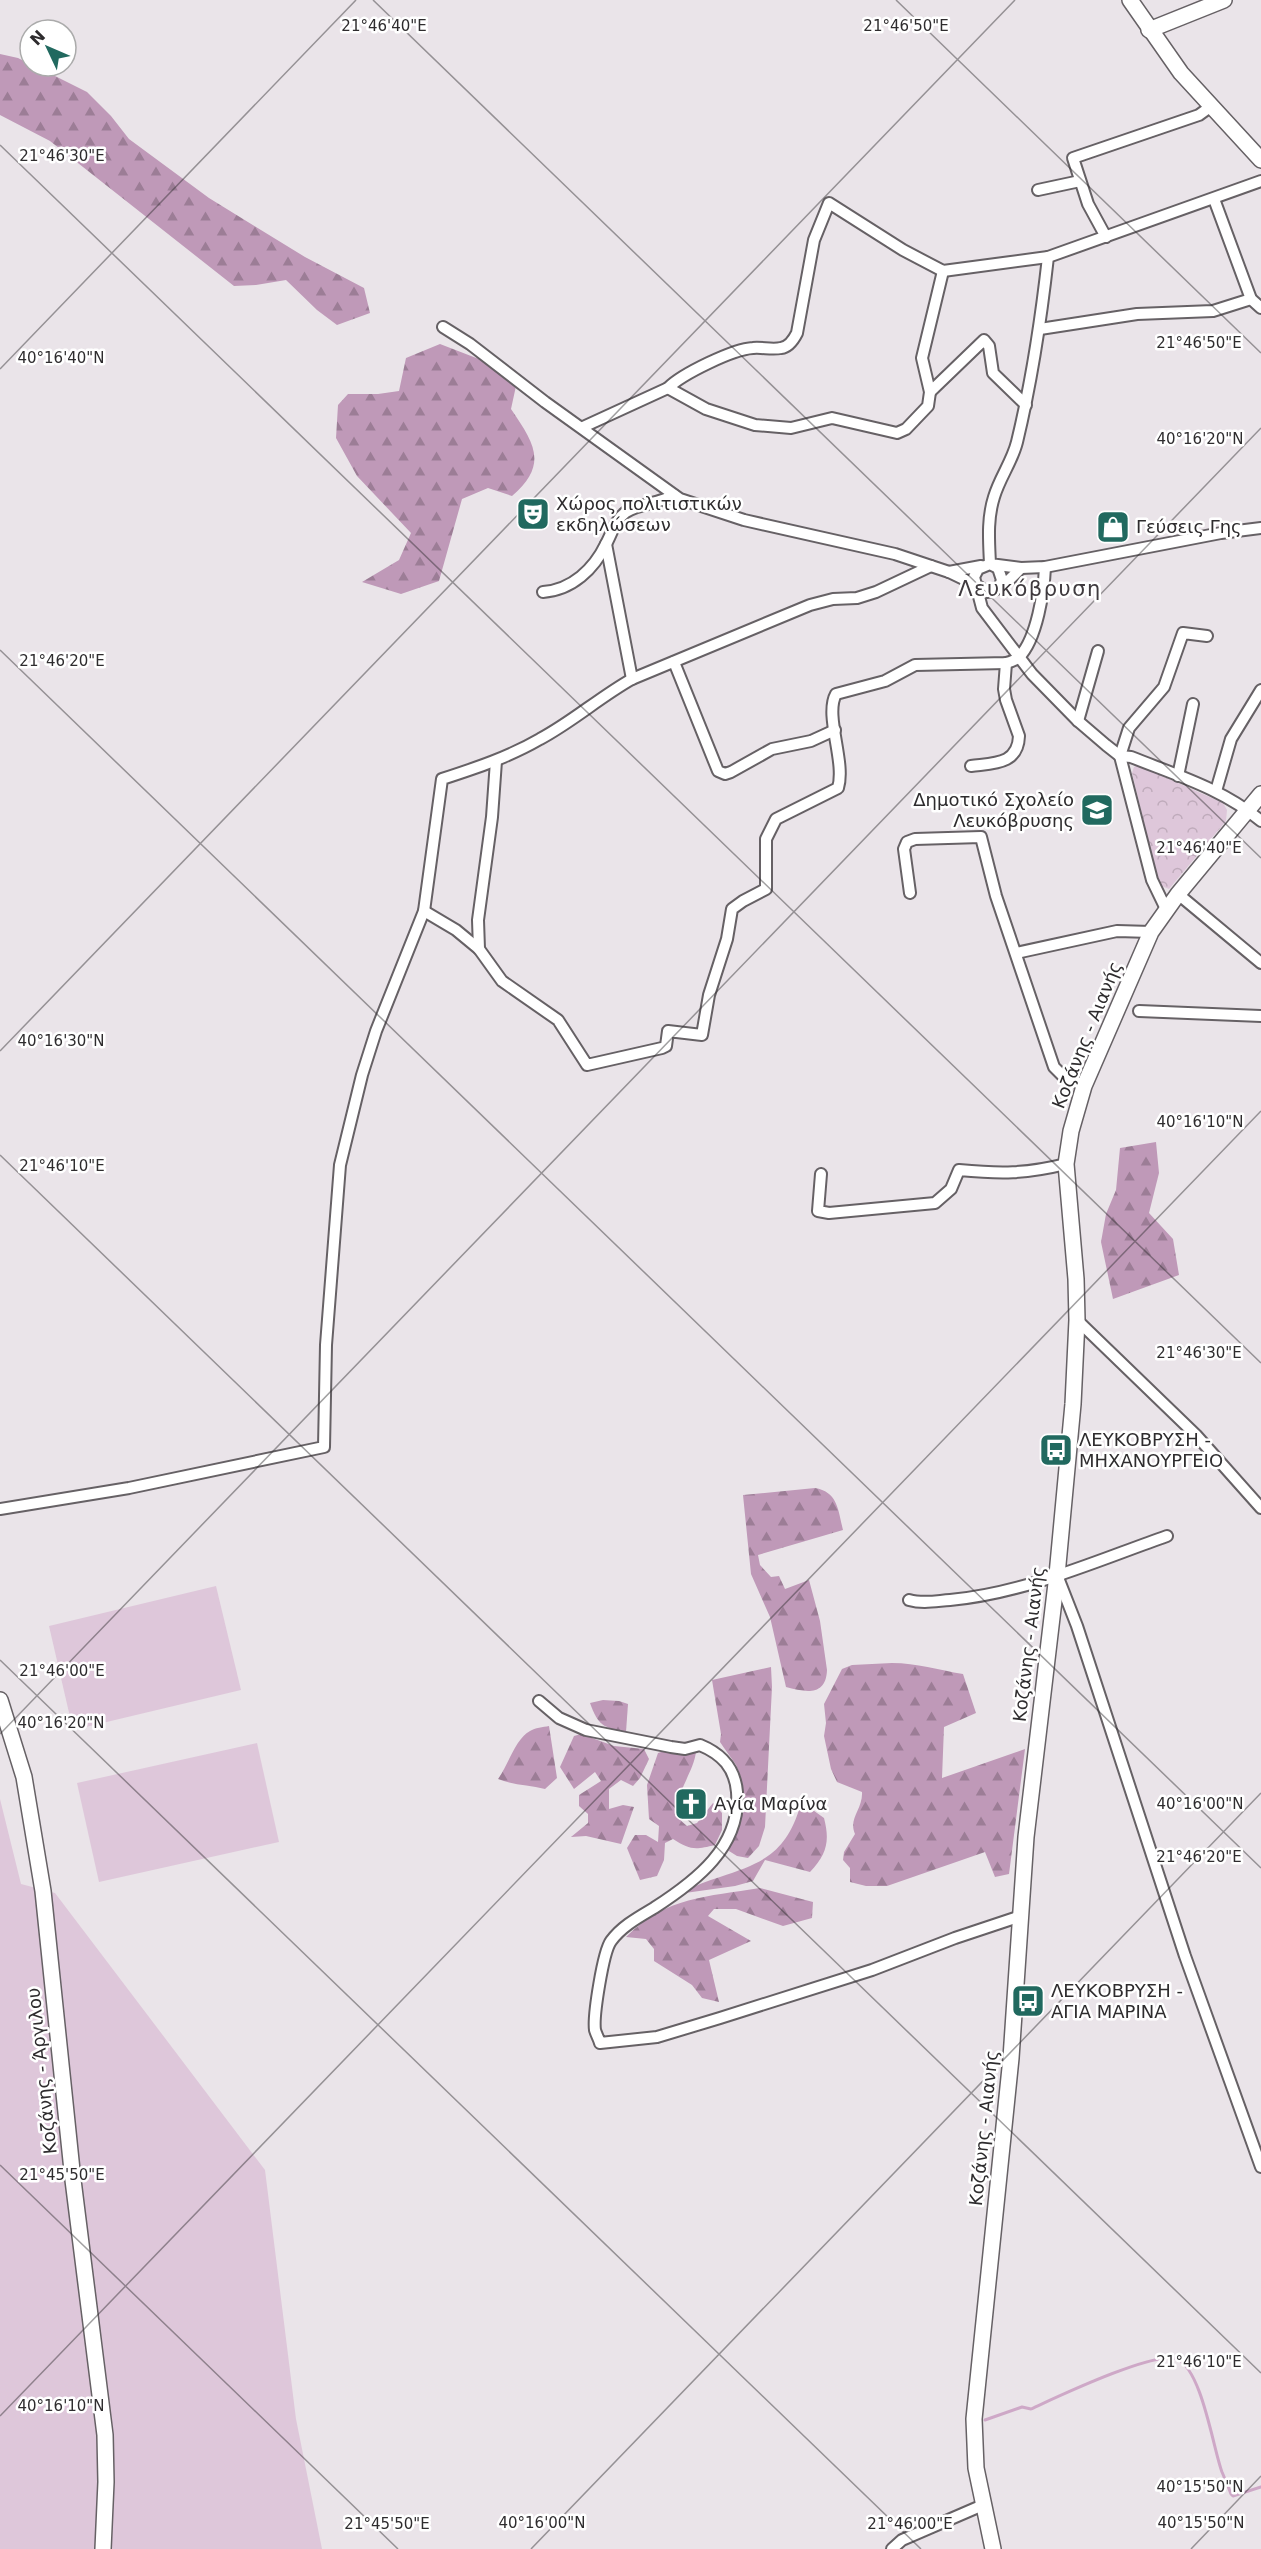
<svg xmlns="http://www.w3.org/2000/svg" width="1261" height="2549" viewBox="0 0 1261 2549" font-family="'DejaVu Sans',sans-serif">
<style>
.green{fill:#dec7da}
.forest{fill:url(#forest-firs)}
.park{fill:url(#park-crowns)}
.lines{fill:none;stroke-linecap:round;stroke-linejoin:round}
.stream{stroke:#cea8c7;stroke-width:3}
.street-casing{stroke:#666165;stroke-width:14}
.secondary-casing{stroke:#666165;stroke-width:18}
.street{stroke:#fff;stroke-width:10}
.secondary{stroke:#fff;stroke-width:15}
.ticks{fill:none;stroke:#2e2c2e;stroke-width:1.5;stroke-opacity:0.45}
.labels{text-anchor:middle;stroke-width:5;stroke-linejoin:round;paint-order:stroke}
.poi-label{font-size:18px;fill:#2e2c2e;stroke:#fff;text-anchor:start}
.street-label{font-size:18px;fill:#2e2c2e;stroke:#fff}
.quarter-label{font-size:21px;letter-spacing:1.5px;fill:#3f3a3e;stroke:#fff}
.ticks-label{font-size:15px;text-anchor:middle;fill:#2e2c2e;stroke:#fff;stroke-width:5;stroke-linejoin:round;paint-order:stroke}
</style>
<defs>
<pattern id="forest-firs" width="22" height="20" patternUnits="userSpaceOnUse" patternTransform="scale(1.5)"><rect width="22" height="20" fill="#bf99b8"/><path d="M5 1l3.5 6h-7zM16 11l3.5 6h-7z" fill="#9c7d96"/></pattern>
<pattern id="park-crowns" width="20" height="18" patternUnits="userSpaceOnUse" patternTransform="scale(1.5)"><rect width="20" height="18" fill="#dec7da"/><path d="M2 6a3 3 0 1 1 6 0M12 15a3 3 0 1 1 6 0" fill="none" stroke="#bfabbb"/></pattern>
</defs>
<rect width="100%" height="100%" fill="#eae4e9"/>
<g class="green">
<polygon points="216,1586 241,1690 73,1730 49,1626"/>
<polygon points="257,1743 279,1842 99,1882 77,1783"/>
<polygon points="0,1799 21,1884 55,1893 265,2170 296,2419 322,2549 0,2549"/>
</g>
<g class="forest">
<polygon points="0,54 18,58 30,64 30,66 35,66 87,92 111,116 129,139 209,198 305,257 364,288 370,313 337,325 317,310 286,280 256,285 234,286 50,141 0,115"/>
<path d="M440 344 484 361 516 386 511 409C534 443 549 464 512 496L488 488 462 499 439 581 401 594 362 582 399 560 411 533 357 476 336 438 338 405 348 394H378L399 391 406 358Z"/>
<polygon points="1156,1142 1159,1173 1149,1213 1173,1239 1179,1275 1113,1299 1101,1242 1106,1214 1116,1190 1120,1148"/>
<path d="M815 1488C838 1492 838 1510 843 1530L758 1555 760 1565 771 1577 779 1576 785 1589 809 1580 820 1621 827 1670C826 1697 805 1692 786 1687L770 1617 751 1574 743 1495Z"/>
<path d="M892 1663C917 1663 938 1670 963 1674L976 1713 944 1727 942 1778 1025 1749 1009 1874 995 1877 985 1852 887 1886H866L850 1882V1868L843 1860 844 1852 855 1834C848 1818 863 1809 862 1792L837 1782 831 1769 824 1736 826 1723 824 1704 842 1669 852 1665Z"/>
<path d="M771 1667 772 1687 765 1827 759 1846 748 1858 737 1856 729 1851C737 1821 751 1796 736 1765 731 1757 725 1750 720 1742L721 1734 712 1680Z"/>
<path d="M603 1700 619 1701 628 1704 626 1732C603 1728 598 1725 590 1703Z"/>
<path d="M549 1726 557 1778 545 1789C529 1785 513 1785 498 1779 508 1766 515 1739 530 1731 535 1728 543 1727 549 1726Z"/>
<polygon points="581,1734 614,1746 644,1749 649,1759 640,1778 633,1786 621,1780 609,1789 609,1809 623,1805 634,1807 621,1844 586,1836 571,1837 588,1823 588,1814 579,1806 579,1795 601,1781 595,1772 574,1789 560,1767 574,1736"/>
<path d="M667 1750 696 1752C693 1775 672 1796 679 1819L687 1826 697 1823 713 1803 722 1813V1830L715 1845C695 1850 690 1850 673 1839L665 1843 664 1860 657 1876 640 1880 627 1848 635 1835H646L658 1842 659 1826 649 1819 647 1785 658 1753Z"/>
<path d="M810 1808 824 1818C830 1841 827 1854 810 1872L765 1860 753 1881 735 1886 685 1893C694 1885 708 1881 720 1877 761 1863 784 1855 799 1810Z"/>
<path d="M760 1888 813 1902 812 1918 783 1926 736 1909H714L708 1916 751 1941 709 1960 719 2002 702 1998 692 1985 654 1961V1949L646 1939 626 1937C667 1896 707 1897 760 1888Z"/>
</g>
<polygon class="park" points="1138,765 1223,803 1227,810 1226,821 1169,889 1159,885 1132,773 1134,767"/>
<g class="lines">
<path class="stream" d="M985 2420 1022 2407 1031 2409C1055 2398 1155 2350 1177 2359 1202 2370 1213 2448 1222 2472 1225 2479 1228 2486 1231 2494L1233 2496 1261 2487"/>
<g class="street-casing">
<g id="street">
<path d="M1261 181 1048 257C1041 320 1032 380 1017 442 1012 462 1000 477 994 497 987 519 989 541 990 564L1021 568 1045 567 1221 533 1261 528"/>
<polyline points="1038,190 1080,181"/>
<polyline points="1214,199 1251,299 1261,308"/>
<polyline points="1106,237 1088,204 1073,158 1199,115 1210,107"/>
<path d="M443 327 470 344 545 402 680 499 744 520 895 554 949 572 976 585 982 608 1032 674 1078 721 1106 745 1120 756 1131 757C1176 775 1223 789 1261 821"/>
<polyline points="1040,329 1137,314 1213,311 1251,299"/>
<polyline points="668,388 706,409 755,425 791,428 832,418 897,433 906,429 928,406 930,392 922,358 943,271"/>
<polyline points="930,392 984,340 989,346 993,373 1026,405"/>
<path d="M583 427 668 388C682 374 733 349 753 348 762 347 772 350 781 348 789 347 794 339 797 333L814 240 829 203 903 250 943 271 1048 257"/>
<polyline points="606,544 632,679"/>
<polyline points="949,572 981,566"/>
<path d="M999 588 1002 580 998 568 990 564 978 569 974 577 976 585 987 592C1000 591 1012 577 1021 568"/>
<path d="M543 592C572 590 594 569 606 544 612 533 615 520 626 512 640 503 659 504 674 495"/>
<polyline points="674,662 718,771 725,774 731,772 772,749 811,741 835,730"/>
<polyline points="1078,721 1098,651"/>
<path d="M496 761 492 817 478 920 479 949 502 981 558 1020 587 1065 662 1048 666 1046 668 1031 702 1035 709 995 727 939 732 909 743 901 766 889V839L776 819 838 788C846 762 824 715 836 694L885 681 915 665 1006 663C1010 662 1016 660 1019 657 1037 639 1044 591 1045 567"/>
<path d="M971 766C993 763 1018 765 1019 736L1006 700 1004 689 1006 663"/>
<polyline points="1178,776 1193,704"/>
<polyline points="1216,791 1231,739 1261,690"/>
<polyline points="910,893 904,849 907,842 915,839 981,837 996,896 1054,1067 1062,1075 1084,1086"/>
<polyline points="1178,894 1261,963"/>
<polyline points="1166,909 1152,880 1120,756 1129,728 1164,687 1183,633 1207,636"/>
<polyline points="424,911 456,930 479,949"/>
<polyline points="1016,953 1117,931 1151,932"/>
<polyline points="1139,1011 1261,1016"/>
<path d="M821 1174 818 1211 829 1213 935 1203 951 1189 959 1170C1001 1174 1025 1174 1066 1164"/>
<polyline points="1077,1320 1196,1435 1261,1508"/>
<path d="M0 1509 129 1488 324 1447 326 1345 340 1165 362 1075 376 1031 424 911 442 779C476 768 509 757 540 739 572 722 600 697 632 679L810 605 833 599 857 598 876 592 931 566"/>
<polyline points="1057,1575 1077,1626 1185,1956 1261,2167"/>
<path d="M909 1600C923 1604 936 1601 950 1600 1025 1593 1096 1561 1167 1536"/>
<path d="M539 1701 559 1718 586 1730 671 1747 685 1749 700 1745C722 1754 735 1768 737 1792 741 1847 696 1881 654 1908 639 1917 622 1926 611 1941 603 1952 593 2016 595 2030 596 2034 599 2039 600 2043L657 2037 720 2018 872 1970 955 1938 1021 1916"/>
<polyline points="892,2549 902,2540 983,2505"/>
</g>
</g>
<g class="secondary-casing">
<g id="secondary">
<polyline points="1130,0 1181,73 1261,160"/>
<polyline points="1149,30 1224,0"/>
<polyline points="0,1700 24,1777 43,1891 73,2180 105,2435 106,2482 103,2549"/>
<polyline points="993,2549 976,2468 974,2419 1011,2058 1026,1837 1057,1575 1073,1404 1077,1320 1076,1279 1066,1164 1071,1131 1084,1086 1151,932 1178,894 1261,794"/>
</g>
</g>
<use href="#street" class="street"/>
<use href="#secondary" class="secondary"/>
</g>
<path class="ticks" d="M373 0 1261 858M896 0 1261 353M0 145 1261 1363M0 369 356 0M0 650 1261 1868M0 1051 1015 0M0 1155 1261 2373M0 1660 921 2549M0 1734 1261 428M0 2165 398 2549M0 2416 1261 1111M531 2549 1261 1793M1191 2549 1261 2476"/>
<defs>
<g id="theatre-square" transform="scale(1.725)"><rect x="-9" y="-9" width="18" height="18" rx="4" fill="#21695f" stroke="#fff"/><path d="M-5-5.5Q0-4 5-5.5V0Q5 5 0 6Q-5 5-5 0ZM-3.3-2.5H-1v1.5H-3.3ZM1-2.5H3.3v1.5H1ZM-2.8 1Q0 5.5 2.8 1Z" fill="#fff"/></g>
<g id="shop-square" transform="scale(1.725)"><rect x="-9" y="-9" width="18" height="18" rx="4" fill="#21695f" stroke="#fff"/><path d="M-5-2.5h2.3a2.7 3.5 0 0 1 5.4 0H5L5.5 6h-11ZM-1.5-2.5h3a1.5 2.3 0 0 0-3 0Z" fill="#fff"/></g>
<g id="school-square" transform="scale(1.725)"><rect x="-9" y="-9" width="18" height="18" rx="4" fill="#21695f" stroke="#fff"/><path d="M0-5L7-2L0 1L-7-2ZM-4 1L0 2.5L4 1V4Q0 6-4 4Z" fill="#fff"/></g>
<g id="bus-square" transform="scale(1.725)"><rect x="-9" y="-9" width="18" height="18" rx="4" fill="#21695f" stroke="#fff"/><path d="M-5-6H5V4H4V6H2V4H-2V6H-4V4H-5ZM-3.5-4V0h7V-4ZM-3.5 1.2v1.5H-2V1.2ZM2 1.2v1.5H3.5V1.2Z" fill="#fff"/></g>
<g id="church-square" transform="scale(1.725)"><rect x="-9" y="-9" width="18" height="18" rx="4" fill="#21695f" stroke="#fff"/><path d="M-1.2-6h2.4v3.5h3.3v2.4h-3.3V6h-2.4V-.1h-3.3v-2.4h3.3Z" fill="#fff"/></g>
</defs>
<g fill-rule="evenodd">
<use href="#theatre-square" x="533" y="514"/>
<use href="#shop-square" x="1113" y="527"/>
<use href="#school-square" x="1097" y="810"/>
<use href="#bus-square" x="1056" y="1450"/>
<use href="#church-square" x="691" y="1804"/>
<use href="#bus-square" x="1028" y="2001"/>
</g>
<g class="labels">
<g class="poi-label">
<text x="556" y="510">Χώρος πολιτιστικών<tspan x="556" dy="21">εκδηλώσεων</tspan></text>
<text x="1136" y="533">Γεύσεις Γης</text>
<text x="1074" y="806" text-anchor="end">Δημοτικό Σχολείο<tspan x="1074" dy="21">Λευκόβρυσης</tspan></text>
<text x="1079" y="1446">ΛΕΥΚΟΒΡΥΣΗ -<tspan x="1079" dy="21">ΜΗΧΑΝΟΥΡΓΕΙΟ</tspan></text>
<text x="714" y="1810">Αγία Μαρίνα</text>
<text x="1051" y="1997">ΛΕΥΚΟΒΡΥΣΗ -<tspan x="1051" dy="21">ΑΓΙΑ ΜΑΡΙΝΑ</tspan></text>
</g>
<g class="street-label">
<text transform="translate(1087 1035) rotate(-68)" y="6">Κοζάνης - Αιανής</text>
<text transform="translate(1029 1644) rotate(-83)" y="6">Κοζάνης - Αιανής</text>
<text transform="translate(42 2071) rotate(-96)" y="6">Κοζάνης - Άργιλου</text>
<text transform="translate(984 2128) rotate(-84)" y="6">Κοζάνης - Αιανής</text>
</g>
<g class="quarter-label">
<text x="1030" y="596">Λευκόβρυση</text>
</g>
</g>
<g class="ticks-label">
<text x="384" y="31">21°46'40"E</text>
<text x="906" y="31">21°46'50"E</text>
<text x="62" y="161">21°46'30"E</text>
<text x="1199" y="348">21°46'50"E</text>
<text x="61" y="363">40°16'40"N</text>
<text x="1200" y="444">40°16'20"N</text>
<text x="62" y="666">21°46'20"E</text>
<text x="1199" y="853">21°46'40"E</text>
<text x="61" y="1046">40°16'30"N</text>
<text x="1200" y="1127">40°16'10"N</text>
<text x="62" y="1171">21°46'10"E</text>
<text x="1199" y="1358">21°46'30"E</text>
<text x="62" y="1676">21°46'00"E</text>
<text x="61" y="1728">40°16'20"N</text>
<text x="1200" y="1809">40°16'00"N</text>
<text x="1199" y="1862">21°46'20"E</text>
<text x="62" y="2180">21°45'50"E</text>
<text x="1199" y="2367">21°46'10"E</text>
<text x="61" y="2411">40°16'10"N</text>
<text x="1200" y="2492">40°15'50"N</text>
<text x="542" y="2528">40°16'00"N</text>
<text x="1201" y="2528">40°15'50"N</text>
<text x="387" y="2529">21°45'50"E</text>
<text x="910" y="2529">21°46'00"E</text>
</g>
<g transform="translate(48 48) rotate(314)"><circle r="28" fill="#ffffff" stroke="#ababab" stroke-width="1.5"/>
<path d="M0-4.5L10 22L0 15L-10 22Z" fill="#21695f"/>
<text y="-9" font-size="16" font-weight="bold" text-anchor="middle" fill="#2e2c2e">N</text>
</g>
</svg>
